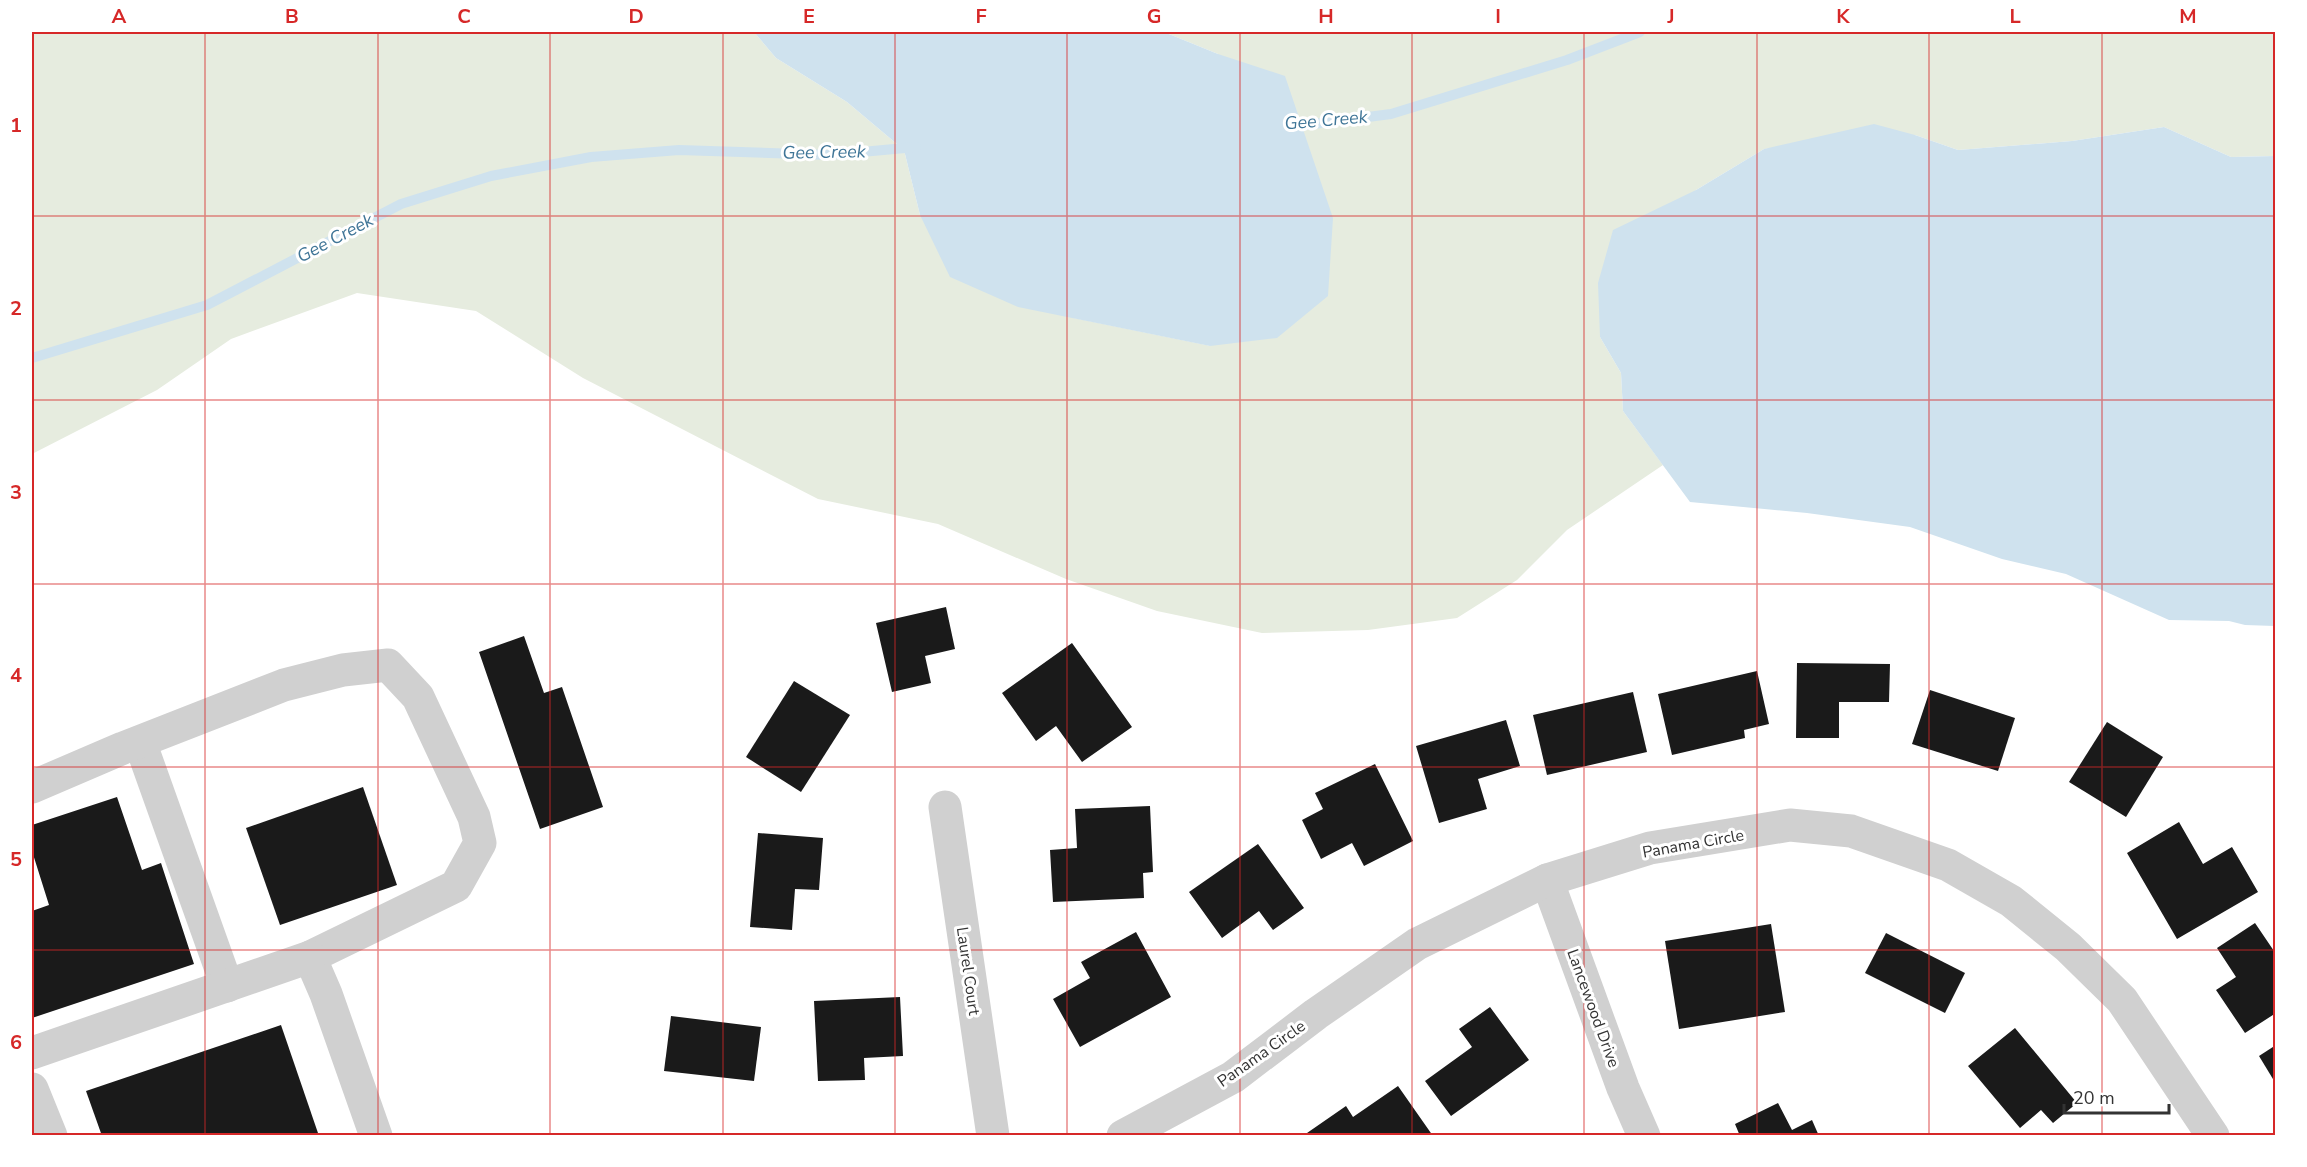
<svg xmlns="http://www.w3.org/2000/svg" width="2307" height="1167" viewBox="0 0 2307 1167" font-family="'Nunito Sans',sans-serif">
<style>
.green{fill:#e6ecdf}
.water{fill:#cfe2ee}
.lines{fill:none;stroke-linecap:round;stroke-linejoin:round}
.stream{stroke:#cfe2ee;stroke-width:10}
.building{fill:#1a1a1a}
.minor{stroke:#d0d0d0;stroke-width:33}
.grid{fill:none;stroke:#d62828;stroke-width:1.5;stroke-opacity:0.55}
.labels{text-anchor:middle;stroke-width:6;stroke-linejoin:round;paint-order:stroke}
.street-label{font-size:16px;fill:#333;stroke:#fff}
.water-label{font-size:18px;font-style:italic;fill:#3f7597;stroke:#fff}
.neatline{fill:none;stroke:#d62828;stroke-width:2}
.grid-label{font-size:20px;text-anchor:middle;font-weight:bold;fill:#d62828}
</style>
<rect width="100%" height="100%" fill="#fff"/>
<polygon class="green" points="32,32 754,32 776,58 847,102 904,150 920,215 1074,318 1211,346 1218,54 1164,32 2275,32 2275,156 2231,157 2164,127 2072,141 1958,150 1915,135 1764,149 1696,190 1600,337 1621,373 1623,411 1663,465 1567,530 1517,580 1457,618 1368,630 1262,633 1157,611 1066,579 938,524 818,499 583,378 476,311 357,293 231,339 157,390 32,454"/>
<g class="water">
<polygon points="754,32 1164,32 1218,54 1285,76 1333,218 1328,296 1277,338 1210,346 1018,307 950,277 920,215 904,150 847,102 776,58"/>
<polygon points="1874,124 1915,135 1958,150 2072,141 2164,127 2231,157 2275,156 2275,626 2245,625 2229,621 2169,620 2066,574 2002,559 1910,527 1807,513 1690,502 1623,411 1621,373 1600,337 1598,283 1613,230 1696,190 1764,149"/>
</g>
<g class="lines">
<g class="stream">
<polyline points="1287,125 1298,126 1391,114 1567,60 1640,32"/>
<polyline points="32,358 207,305 401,204 491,176 591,157 679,150 829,155 916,147"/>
</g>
</g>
<g class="building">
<polygon points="946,607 955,649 925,656 931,683 892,692 876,623"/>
<polygon points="524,636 544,693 562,687 603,807 540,829 479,652"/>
<polygon points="1072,643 1132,727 1082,762 1056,726 1036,741 1002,693"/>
<polygon points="1797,663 1890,664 1889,702 1839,702 1839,738 1796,738"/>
<polygon points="1757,671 1769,724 1744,730 1745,738 1672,755 1658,694"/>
<polygon points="794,681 850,715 801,792 746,757"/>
<polygon points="1930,690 2015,718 1998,771 1912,744"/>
<polygon points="1633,692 1647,752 1547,775 1533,715"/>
<polygon points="1506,720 1520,766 1478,779 1487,809 1439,823 1416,746"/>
<polygon points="2107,722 2163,757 2126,817 2069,782"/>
<polygon points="1375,764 1413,841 1364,866 1352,843 1321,859 1302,820 1323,809 1315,793"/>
<polygon points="363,787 397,885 280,925 246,828"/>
<polygon points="117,797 142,870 161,863 194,964 32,1018 32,911 49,905 32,851 32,825"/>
<polygon points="1150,806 1153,872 1143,873 1144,898 1053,902 1050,850 1077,848 1075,809"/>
<polygon points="2179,822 2203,864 2232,847 2258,892 2177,939 2127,853"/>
<polygon points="758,833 823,838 819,890 795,889 792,930 750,927"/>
<polygon points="1258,844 1304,908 1273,930 1259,911 1222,938 1189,892"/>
<polygon points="2255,923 2276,954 2276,1013 2245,1033 2216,990 2236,977 2217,948"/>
<polygon points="1771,924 1785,1012 1679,1029 1665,941"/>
<polygon points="1136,932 1171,997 1080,1047 1053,999 1090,978 1081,962"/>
<polygon points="1886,933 1965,973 1945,1013 1865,973"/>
<polygon points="900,997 903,1056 864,1058 865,1080 818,1081 814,1001"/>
<polygon points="1490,1007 1529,1060 1451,1116 1425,1081 1472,1047 1459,1029"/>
<polygon points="671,1016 761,1027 754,1081 664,1071"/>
<polygon points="281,1025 319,1136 102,1136 86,1091"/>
<polygon points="2015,1028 2077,1103 2053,1123 2041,1110 2020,1128 1968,1066"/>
<polygon points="2276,1045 2276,1084 2259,1056"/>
<polygon points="1398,1086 1433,1136 1309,1136 1307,1133 1346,1106 1353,1117"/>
<polygon points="1778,1103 1792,1130 1812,1120 1819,1136 1740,1136 1735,1124"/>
</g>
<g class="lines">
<g class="minor">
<polyline points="140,742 227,986"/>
<polyline points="32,787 123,748 284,685 343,670 388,665 418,697 474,817 480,843 456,886 310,957 326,994 376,1136"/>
<polyline points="945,807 993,1136"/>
<polyline points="1547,880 1623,1088 1644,1136"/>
<polyline points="32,1053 310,957"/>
<polyline points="32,1089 51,1136"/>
<polyline points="1123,1136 1233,1077 1316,1014 1417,944 1547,880 1650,848 1790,825 1851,831 1948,865 2011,901 2068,947 2122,1000 2213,1136"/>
</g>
</g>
<path class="grid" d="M205 32V1136M378 32V1136M550 32V1136M723 32V1136M895 32V1136M1067 32V1136M1240 32V1136M1412 32V1136M1584 32V1136M1757 32V1136M1929 32V1136M2102 32V1136M32 216H2276M32 400H2276M32 584H2276M32 767H2276M32 950H2276"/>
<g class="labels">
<g class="street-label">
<text transform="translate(1693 843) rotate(-10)" y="6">Panama Circle</text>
<text transform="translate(969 971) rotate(82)" y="6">Laurel Court</text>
<text transform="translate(1594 1008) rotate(70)" y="6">Lancewood Drive</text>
<text transform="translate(1261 1053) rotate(-35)" y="6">Panama Circle</text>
</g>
<g class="water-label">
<text transform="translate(1326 120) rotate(-5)" y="6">Gee Creek</text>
<text transform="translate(824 152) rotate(-1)" y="6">Gee Creek</text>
<text transform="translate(335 238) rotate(-28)" y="6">Gee Creek</text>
</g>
</g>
<rect width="2307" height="1167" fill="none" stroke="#ffffff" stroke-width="66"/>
<path d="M2064 1104v9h105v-9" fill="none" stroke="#333333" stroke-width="3"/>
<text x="2073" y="1104" font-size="18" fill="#333333" stroke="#ffffff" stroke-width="4.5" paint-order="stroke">20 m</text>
<rect x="33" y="33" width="2241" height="1101" class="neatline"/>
<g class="grid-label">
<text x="119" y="23">A</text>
<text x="292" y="23">B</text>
<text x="464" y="23">C</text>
<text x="636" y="23">D</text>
<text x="809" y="23">E</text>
<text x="981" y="23">F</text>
<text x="1154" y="23">G</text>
<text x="1326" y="23">H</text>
<text x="1498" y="23">I</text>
<text x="1671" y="23">J</text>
<text x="1843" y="23">K</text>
<text x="2015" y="23">L</text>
<text x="2188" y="23">M</text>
<text x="16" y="132">1</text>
<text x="16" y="315">2</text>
<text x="16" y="499">3</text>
<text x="16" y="682">4</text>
<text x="16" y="866">5</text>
<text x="16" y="1049">6</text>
</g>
</svg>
